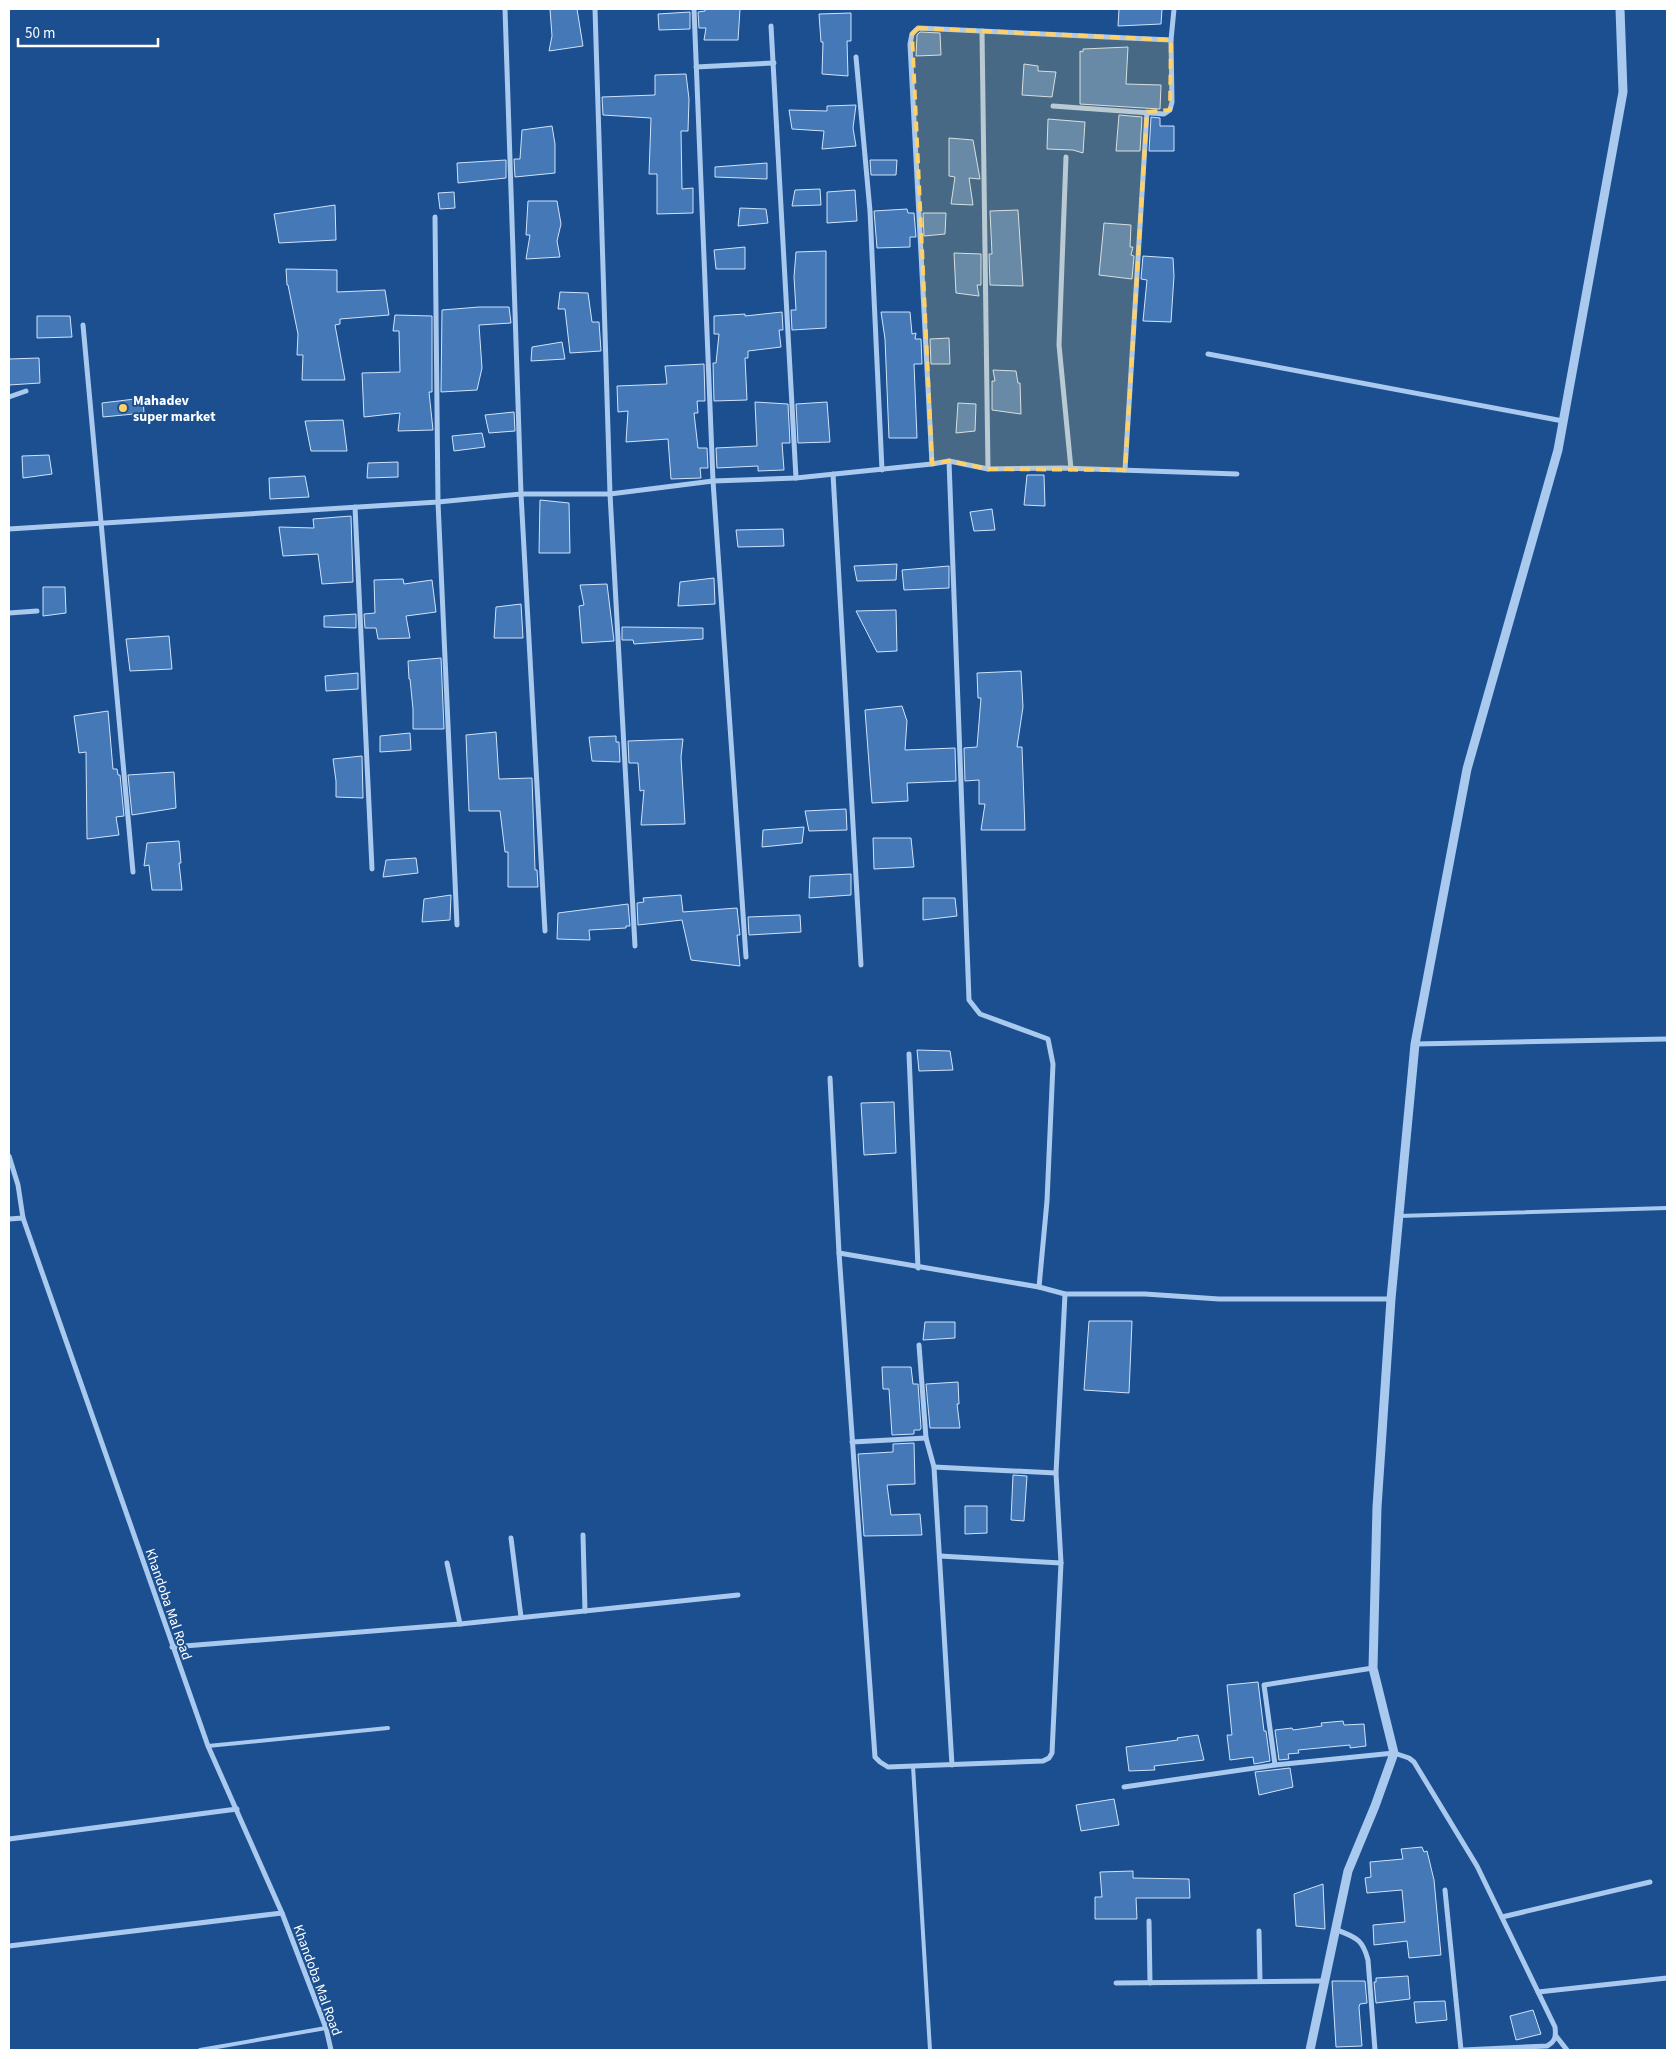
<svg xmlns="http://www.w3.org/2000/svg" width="1676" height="2059" viewBox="0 0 1676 2059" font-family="'Source Sans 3',sans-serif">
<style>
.building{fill:#4478b7;stroke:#cfe3fa}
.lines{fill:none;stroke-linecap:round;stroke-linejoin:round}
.service{stroke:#a9c9ee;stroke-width:4}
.minor{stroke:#a9c9ee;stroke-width:5}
.tertiary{stroke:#a9c9ee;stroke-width:9}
.marked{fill:#ffd166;fill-opacity:0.2;stroke:#ffd166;stroke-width:4;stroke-dasharray:10 6;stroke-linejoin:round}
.poi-dot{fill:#ffd166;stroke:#1b4f8f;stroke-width:2}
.labels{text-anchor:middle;stroke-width:4;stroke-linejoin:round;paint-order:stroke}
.poi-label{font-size:14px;font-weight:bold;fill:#fff;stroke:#1b4f8f;text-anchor:start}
.street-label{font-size:14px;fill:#fff;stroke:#1b4f8f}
</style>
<rect width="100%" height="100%" fill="#1b4f8f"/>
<g class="building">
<polygon points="550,9 577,9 583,46 549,51 552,36"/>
<polygon points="705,9 740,9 738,40 704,40 706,28 699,28 698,12 705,11"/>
<polygon points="1119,9 1162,9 1161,24 1118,26"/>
<polygon points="690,12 690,29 659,30 658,14"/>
<polygon points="851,13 851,41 847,41 848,76 822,74 823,42 821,42 819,14"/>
<polygon points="920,32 940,33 941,55 916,56 917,35"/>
<polygon points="1128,47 1126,84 1161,85 1160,109 1080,104 1080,51 1083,52 1083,49"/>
<polygon points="1024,64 1038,66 1038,71 1056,72 1052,97 1022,95"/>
<polygon points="686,74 689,99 688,131 681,131 682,189 693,188 693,213 657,214 657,174 649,174 651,118 603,115 602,97 655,95 655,75"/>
<polygon points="856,105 853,128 856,146 822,149 824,131 792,129 789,110 827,111 827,106"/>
<polygon points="1119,115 1142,117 1140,151 1116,151"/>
<polygon points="1151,117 1160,118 1160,126 1174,126 1174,151 1149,151"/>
<polygon points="1048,119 1085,122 1083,153 1073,150 1047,149"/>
<polygon points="552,126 555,144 555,173 515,177 514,159 520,159 522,130"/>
<polygon points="949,138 973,140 980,179 969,178 973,205 951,204 955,177 949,176"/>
<polygon points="506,160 506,178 458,183 457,163"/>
<polygon points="870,160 897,160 896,175 871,175"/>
<polygon points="767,163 767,179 715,177 715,167"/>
<polygon points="820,189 821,205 792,206 795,190"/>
<polygon points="855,190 857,221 827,223 827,192"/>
<polygon points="454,192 455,208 440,209 438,193"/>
<polygon points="528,201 557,201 561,224 557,241 560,257 526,259 530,235 526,235"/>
<polygon points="335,205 336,240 279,243 274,214"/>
<polygon points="740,208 766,209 768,223 738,226"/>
<polygon points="907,209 908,213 914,213 916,237 910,237 910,247 877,248 874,211"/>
<polygon points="1018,210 1023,286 990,285 989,254 992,254 990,211"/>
<polygon points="923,213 946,213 945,234 924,236"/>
<polygon points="1104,223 1131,225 1130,247 1133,247 1131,255 1134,256 1132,279 1099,275"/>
<polygon points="745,247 745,269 716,269 714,250"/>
<polygon points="826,251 826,328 792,330 791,310 796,310 794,277 796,252"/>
<polygon points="954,253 981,254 981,285 977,285 979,296 956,293"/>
<polygon points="1143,256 1173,258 1174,276 1171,322 1143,321 1147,280 1141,279"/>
<polygon points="286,269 337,270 337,292 385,290 389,315 340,319 340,324 335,325 345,380 302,380 303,355 297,355 298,334 288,285 287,285"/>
<polygon points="560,292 588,293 592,322 599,322 601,351 570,353 565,309 558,309"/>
<polygon points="479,307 509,307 511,323 479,325 482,368 477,390 441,392 442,310"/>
<polygon points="782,312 783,330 779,330 781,347 748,351 748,358 745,358 747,400 714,401 713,363 716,363 719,334 714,334 714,316 745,314 745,316"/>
<polygon points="881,312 910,312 912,334 916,333 915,339 921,339 922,364 914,364 917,438 889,438 885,339"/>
<polygon points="395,315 432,316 432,392 429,392 433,430 398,431 400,413 364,417 362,373 400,372 399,331 393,331"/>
<polygon points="37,316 70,316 72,337 37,338"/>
<polygon points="949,338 950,364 931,364 930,339"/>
<polygon points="562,342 565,359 531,361 532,347"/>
<polygon points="39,358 40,383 9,385 9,359"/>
<polygon points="704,364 705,401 697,401 698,413 694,413 698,448 707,448 708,468 700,468 701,478 671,479 668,439 626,442 628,411 618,412 617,386 667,384 665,366"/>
<polygon points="993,370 1016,371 1018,383 1020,383 1021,414 992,410 992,381 995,381"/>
<polygon points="143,398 144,413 103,417 102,403"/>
<polygon points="755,402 788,404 790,443 782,443 784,470 758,471 758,466 717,468 716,448 757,446"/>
<polygon points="827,402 830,442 798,443 796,404"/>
<polygon points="958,403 976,404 975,431 956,433"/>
<polygon points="514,412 515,431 489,433 485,415"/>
<polygon points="343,420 347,451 311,451 305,421"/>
<polygon points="482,433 485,447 454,451 452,436"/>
<polygon points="49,455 52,474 23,478 22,456"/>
<polygon points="398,462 398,477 367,478 368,463"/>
<polygon points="1027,475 1044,475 1045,506 1024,505"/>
<polygon points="305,476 309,497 270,499 269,478"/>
<polygon points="540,500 569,503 570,553 539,553"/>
<polygon points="992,509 995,530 974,531 970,512"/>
<polygon points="351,516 353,582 322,584 318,554 283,556 279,527 314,528 313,519"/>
<polygon points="783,529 784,546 738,547 736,530"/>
<polygon points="897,564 896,580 857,581 854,566"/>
<polygon points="949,566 949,588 904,590 902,570"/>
<polygon points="714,578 715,604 678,606 680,582"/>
<polygon points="403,579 404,584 432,580 436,612 406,616 410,638 378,639 376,628 365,628 364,614 375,613 374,580"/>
<polygon points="607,584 614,641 582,643 579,606 584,605 580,585"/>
<polygon points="43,587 65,587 66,613 43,616"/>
<polygon points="521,604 523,638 494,638 496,607"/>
<polygon points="896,610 897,651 877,652 856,611"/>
<polygon points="356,614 356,628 324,627 324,616"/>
<polygon points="622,627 703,628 703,639 634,644 633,640 622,640"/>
<polygon points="169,636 172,669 130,671 126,639"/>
<polygon points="441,658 444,729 413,729 413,709 410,679 409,679 408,661"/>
<polygon points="1021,671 1023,707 1017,747 1022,747 1025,830 981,830 985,804 979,804 979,780 965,781 964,748 977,747 981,698 978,698 977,673"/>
<polygon points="358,673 358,689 326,691 325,676"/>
<polygon points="902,706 907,721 905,750 955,748 956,781 907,783 908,801 872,803 865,710"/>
<polygon points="108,711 113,769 117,769 118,775 120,775 124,816 116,817 119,835 87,839 86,752 79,753 74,716"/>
<polygon points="496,732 499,779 532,778 535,870 537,870 538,887 508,887 508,852 505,852 500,811 469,811 466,735"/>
<polygon points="410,733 411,750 380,752 380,736"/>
<polygon points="616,736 616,742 619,742 620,762 592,761 589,737"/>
<polygon points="683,739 681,757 685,824 641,825 644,790 640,791 638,763 629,763 628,741"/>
<polygon points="362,756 363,798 336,797 336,781 333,759"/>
<polygon points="174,772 176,808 132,815 128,775"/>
<polygon points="846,809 847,830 809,831 805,811"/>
<polygon points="804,827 802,843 762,847 763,830"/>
<polygon points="873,838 911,838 914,867 874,869"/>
<polygon points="179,841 181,863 179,863 182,890 152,890 149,865 144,866 147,843"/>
<polygon points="416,858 418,873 383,877 386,860"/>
<polygon points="851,874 851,895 809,898 810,876"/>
<polygon points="451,895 450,920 422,922 424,899"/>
<polygon points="681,895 683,912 737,908 740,935 737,935 740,966 691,960 682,920 638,925 637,903 644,902 643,898"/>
<polygon points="923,898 955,898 957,916 923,920"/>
<polygon points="628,904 630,926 626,926 626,928 589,930 590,940 557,939 558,913"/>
<polygon points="800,915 801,932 749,935 748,917"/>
<polygon points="917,1050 950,1051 953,1070 919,1071"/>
<polygon points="894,1102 896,1153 864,1155 861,1103"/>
<polygon points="1089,1321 1132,1321 1129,1393 1084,1390"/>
<polygon points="925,1322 955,1322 955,1338 923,1340"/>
<polygon points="882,1367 911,1367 913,1384 918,1384 921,1428 920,1430 914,1430 914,1434 892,1435 889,1389 883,1389"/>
<polygon points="958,1382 959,1404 957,1404 960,1428 930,1428 926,1384"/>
<polygon points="914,1443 915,1484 887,1485 891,1515 920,1514 922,1535 864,1536 858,1454 893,1452 893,1444"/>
<polygon points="1013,1475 1027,1476 1024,1521 1011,1520"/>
<polygon points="965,1506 987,1506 987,1533 965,1534"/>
<polygon points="1258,1682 1264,1731 1266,1731 1270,1761 1254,1764 1253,1757 1230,1760 1227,1735 1232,1735 1227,1685"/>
<polygon points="1343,1721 1344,1725 1364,1724 1366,1746 1350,1748 1350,1745 1298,1750 1299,1753 1288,1754 1289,1759 1279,1760 1275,1730 1292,1728 1293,1730 1322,1726 1321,1723"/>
<polygon points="1198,1735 1204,1760 1154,1766 1155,1770 1129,1771 1126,1747 1178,1740 1177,1738"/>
<polygon points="1290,1768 1293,1787 1259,1795 1255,1772"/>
<polygon points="1114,1799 1119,1825 1081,1831 1076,1805"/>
<polygon points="1422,1847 1424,1852 1427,1851 1434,1880 1441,1955 1409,1958 1407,1941 1374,1945 1373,1925 1405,1922 1402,1890 1367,1893 1365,1878 1371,1877 1370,1862 1403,1859 1401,1849"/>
<polygon points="1133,1871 1133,1878 1189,1879 1190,1898 1136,1898 1137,1919 1095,1919 1095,1897 1102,1897 1100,1872"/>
<polygon points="1323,1884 1325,1929 1296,1926 1294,1894"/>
<polygon points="1408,1976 1410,1999 1376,2003 1374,1982 1376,1982 1376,1978"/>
<polygon points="1332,1981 1365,1981 1367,2003 1360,2004 1359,2007 1362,2046 1336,2047"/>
<polygon points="1445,2001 1447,2020 1416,2023 1414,2002"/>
<polygon points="1533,2010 1541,2034 1516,2040 1510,2016"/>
</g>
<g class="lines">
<g class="service">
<polyline points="1398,1216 1667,1208"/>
<polyline points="208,1746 388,1728"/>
<polyline points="913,1766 930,2050"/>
<polyline points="200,2050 326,2028"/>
</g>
<g class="minor">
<polyline points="505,9 521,494 545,931"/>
<polyline points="595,9 610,494 635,946"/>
<polyline points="694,9 713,481 746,957"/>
<polyline points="771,26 796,478"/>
<polyline points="982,31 988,469"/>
<polyline points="856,57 870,211 882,470"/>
<polyline points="696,67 774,63"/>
<polyline points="1053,106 1164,114 1170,110 1172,102 1171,40 1174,9"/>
<polyline points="1066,157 1059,345 1071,469"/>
<polyline points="435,217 438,502 457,925"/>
<polyline points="83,325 133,872"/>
<polyline points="1208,354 1563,421"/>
<polyline points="9,397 26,391"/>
<polyline points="949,461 969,1000 980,1014 1048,1039 1053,1064 1047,1201 1039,1287"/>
<polyline points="932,464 910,44 912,34 918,28 1171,40"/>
<polyline points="1125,470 1147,112"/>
<polyline points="833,474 861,965"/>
<polyline points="355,507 372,869"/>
<polyline points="9,529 438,502 521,494 610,494 713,481 796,478 932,464 949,461 988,469 1062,468 1237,474"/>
<polyline points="9,613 37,611"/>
<polyline points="1415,1044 1667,1039"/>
<polyline points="909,1054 918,1268"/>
<polyline points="830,1078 839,1253 875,1757 880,1762 888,1767 1043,1761 1049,1758 1052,1753 1061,1563 1056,1473 1065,1294"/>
<polyline points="9,1156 18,1185 23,1218 208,1746 282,1913 326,2028 331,2050"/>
<polyline points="9,1219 23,1218"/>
<polyline points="839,1253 1039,1287 1065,1294 1145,1294 1219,1299 1391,1299"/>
<polyline points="919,1345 926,1438 934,1467 952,1765"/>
<polyline points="852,1442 926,1438"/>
<polyline points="934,1467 1056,1473"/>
<polyline points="583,1535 585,1611"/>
<polyline points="511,1538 521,1617"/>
<polyline points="940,1556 1061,1563"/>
<polyline points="447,1563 460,1624"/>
<polyline points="172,1647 460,1624 738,1595"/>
<polyline points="1275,1765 1264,1685 1373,1668"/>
<path d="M1124 1787 1275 1765 1394 1753 1409 1758 1414 1762 1477 1866 1555 2027C1556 2036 1556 2041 1547 2046L1463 2050"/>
<polyline points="9,1839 237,1809"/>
<polyline points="1445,1890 1461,2050"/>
<polyline points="1502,1917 1650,1882"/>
<polyline points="1149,1921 1150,1983"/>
<path d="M1335 1929C1355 1938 1362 1937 1368 1960L1375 2050"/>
<polyline points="1259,1931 1260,1981"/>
<polyline points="9,1946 282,1913"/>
<polyline points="1116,1983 1325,1981"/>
<polyline points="1538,1992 1667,1978"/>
<polyline points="1556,2036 1567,2050"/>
</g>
<polyline class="tertiary" points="1310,2050 1348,1871 1375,1806 1394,1753 1373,1668 1377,1507 1391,1299 1415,1044 1467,769 1558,450 1623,92 1620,9"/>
</g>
<path class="marked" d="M918 28 1171 40 1170 110 1147 112 1125 470 988 469 949 461 932 464 912 34Z"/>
<circle class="poi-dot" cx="123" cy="408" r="5"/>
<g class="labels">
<g class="poi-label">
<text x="133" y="405">Mahadev<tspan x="133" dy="16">super market</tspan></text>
</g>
<g class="street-label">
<text transform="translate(169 1604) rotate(71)" y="5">Khandoba Mal Road</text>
<text transform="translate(318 1980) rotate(70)" y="5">Khandoba Mal Road</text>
</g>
</g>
<rect width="1676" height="2059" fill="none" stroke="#ffffff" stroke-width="20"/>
<path d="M18 38v8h140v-8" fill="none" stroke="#ffffff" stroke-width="2.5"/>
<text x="25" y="38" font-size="15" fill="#ffffff" stroke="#1b4f8f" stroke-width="4" paint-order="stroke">50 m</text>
</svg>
